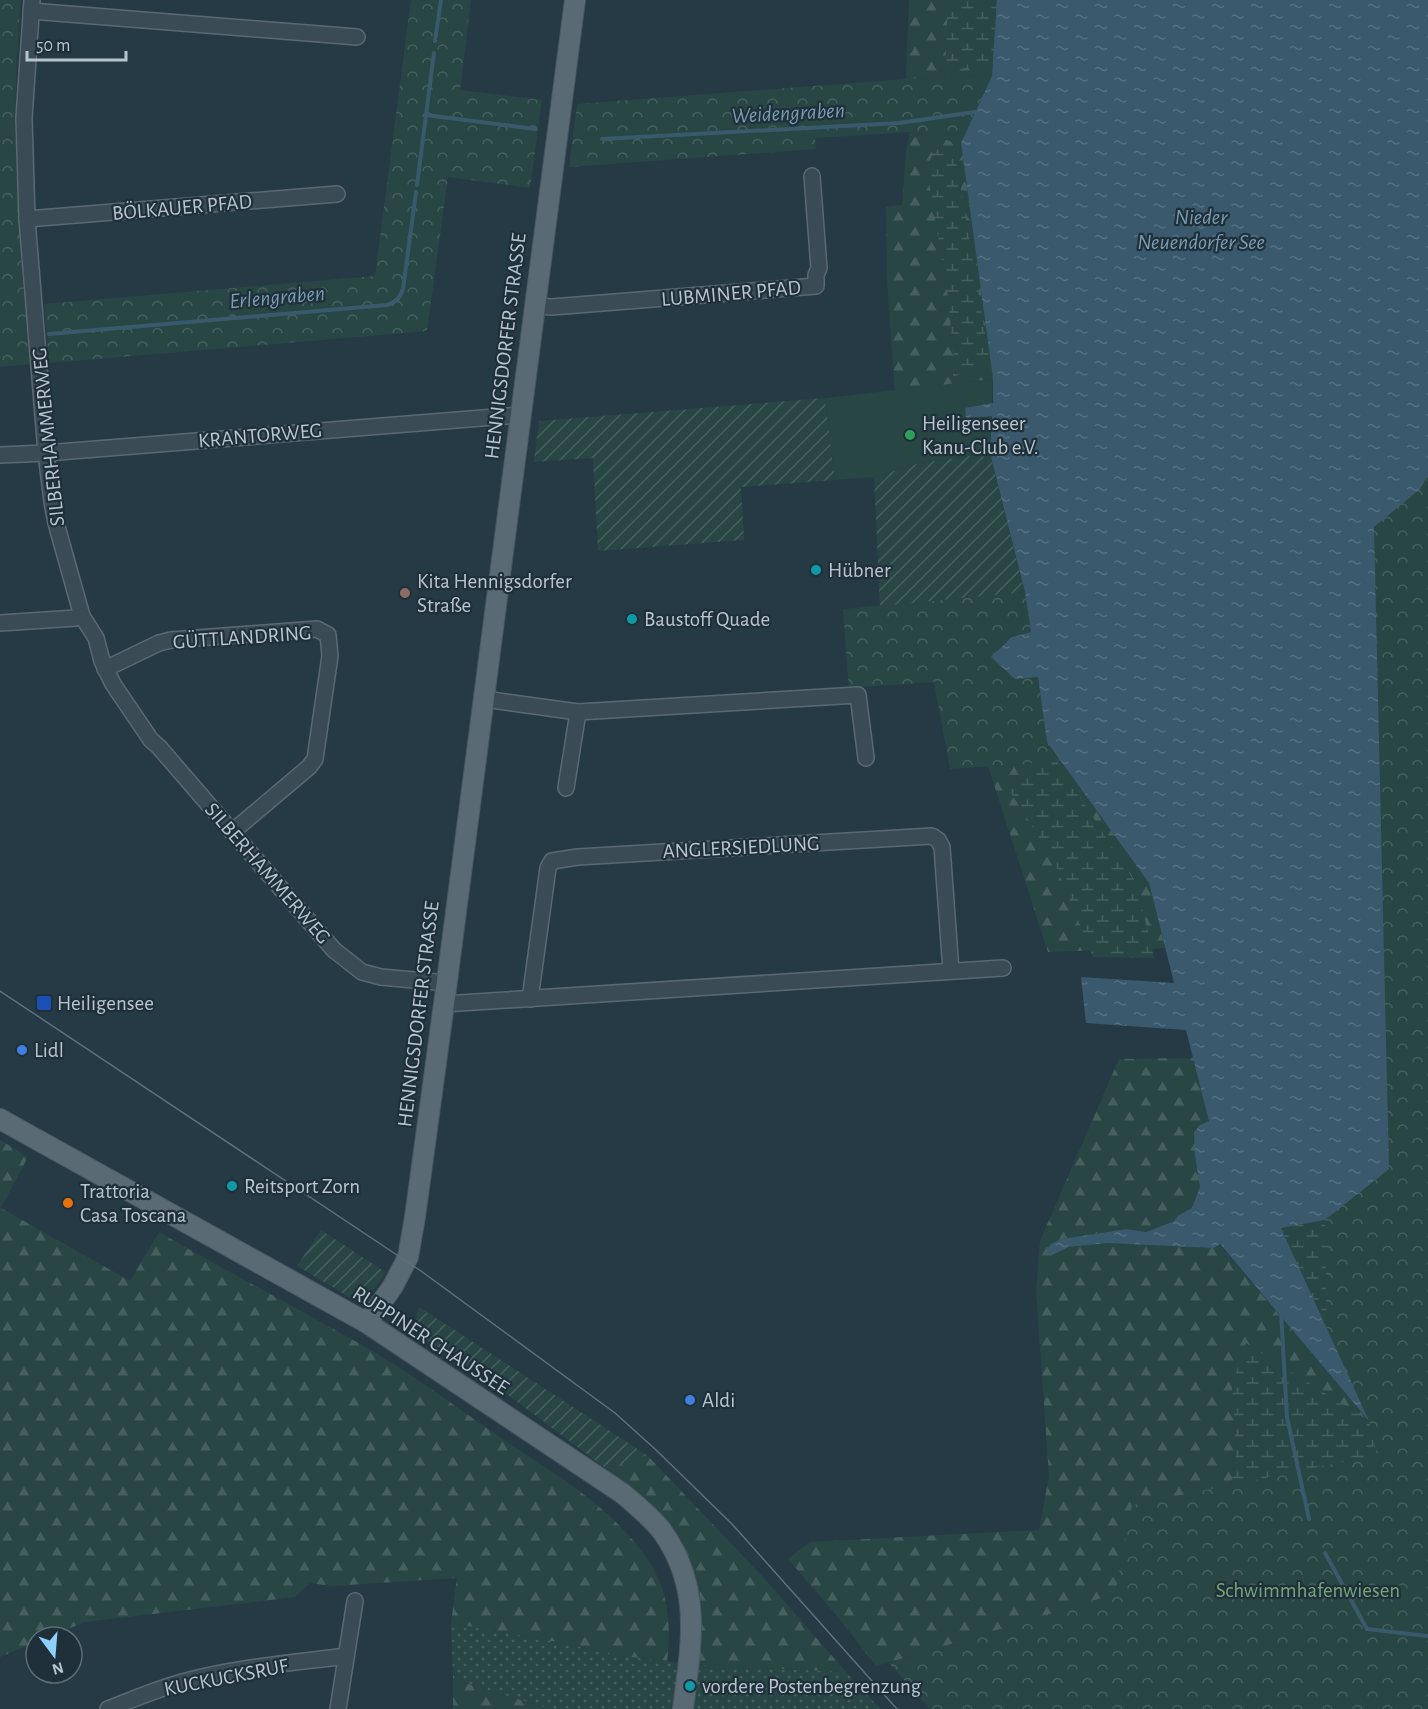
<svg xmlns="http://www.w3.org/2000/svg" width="1428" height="1709" viewBox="0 0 1428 1709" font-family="'Alegreya Sans',sans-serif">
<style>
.grass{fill:url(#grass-dots)}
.forest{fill:url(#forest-firs)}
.wetland{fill:url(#wetland-marsh)}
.park{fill:url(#park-crowns)}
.garden{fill:url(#garden-furrows)}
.pitch{fill:#284644}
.water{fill:url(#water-ripples)}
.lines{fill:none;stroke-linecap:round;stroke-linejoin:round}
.stream{stroke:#3a596d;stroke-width:4}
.minor-casing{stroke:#5a6872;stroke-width:18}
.major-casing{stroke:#485761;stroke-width:22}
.minor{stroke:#3b4b55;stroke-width:15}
.major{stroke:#596a74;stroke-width:20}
.tram{stroke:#5d707c;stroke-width:1.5}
.leisure-dot{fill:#2e9e5b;stroke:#1f303a;stroke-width:2}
.culture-dot{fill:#0f9aa8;stroke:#1f303a;stroke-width:2}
.education-dot{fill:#8d6e63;stroke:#1f303a;stroke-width:2}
.transit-dot{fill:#1a4fb4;stroke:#1f303a;stroke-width:2}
.shop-dot{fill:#3f7fe0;stroke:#1f303a;stroke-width:2}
.food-dot{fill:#e8710a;stroke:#1f303a;stroke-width:2}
.labels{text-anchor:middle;stroke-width:4.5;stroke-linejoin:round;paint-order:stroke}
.street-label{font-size:21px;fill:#b9c5ce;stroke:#1f303a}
.poi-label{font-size:21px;fill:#b9c5ce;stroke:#1f303a;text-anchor:start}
.park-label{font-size:21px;fill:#76a577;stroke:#1f303a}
.water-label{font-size:22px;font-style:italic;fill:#789cb2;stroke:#1f303a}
</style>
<defs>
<pattern id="grass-dots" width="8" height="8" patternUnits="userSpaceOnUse" patternTransform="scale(1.5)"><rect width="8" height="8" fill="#284644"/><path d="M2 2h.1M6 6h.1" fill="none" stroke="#455f5e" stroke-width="1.8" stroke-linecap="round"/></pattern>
<pattern id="forest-firs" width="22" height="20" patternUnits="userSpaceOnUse" patternTransform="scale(1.5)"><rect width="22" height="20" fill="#284644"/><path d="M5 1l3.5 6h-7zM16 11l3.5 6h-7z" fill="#455f5e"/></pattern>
<pattern id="wetland-marsh" width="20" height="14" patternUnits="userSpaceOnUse" patternTransform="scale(1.5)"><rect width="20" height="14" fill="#284644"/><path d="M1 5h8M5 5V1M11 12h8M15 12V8" fill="none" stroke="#455f5e"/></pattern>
<pattern id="park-crowns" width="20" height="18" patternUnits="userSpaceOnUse" patternTransform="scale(1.5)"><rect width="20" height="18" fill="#284644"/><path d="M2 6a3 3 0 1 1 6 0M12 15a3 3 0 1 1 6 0" fill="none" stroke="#455f5e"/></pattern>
<pattern id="garden-furrows" width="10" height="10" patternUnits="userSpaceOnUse" patternTransform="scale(1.5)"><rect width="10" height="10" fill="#284644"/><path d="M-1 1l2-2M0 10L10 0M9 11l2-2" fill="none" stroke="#455f5e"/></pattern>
<pattern id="water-ripples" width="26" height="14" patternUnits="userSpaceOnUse" patternTransform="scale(1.5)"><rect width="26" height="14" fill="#3a596d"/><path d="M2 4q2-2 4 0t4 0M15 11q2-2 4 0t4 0" fill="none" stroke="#546f81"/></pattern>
</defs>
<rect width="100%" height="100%" fill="#263a45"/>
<polygon class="grass" points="451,1623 563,1643 622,1656 698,1665 846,1672 880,1709 550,1709 453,1679"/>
<g class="forest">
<polygon points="909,0 998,0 992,76 906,79"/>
<polygon points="910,132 961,143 993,379 895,392 887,280 886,207 902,205 906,151"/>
<polygon points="1047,742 1149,883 1165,948 1048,952 988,766 1052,762"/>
<path d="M1193 1058 1210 1121 1200 1125 1195 1156 1200 1187 1193 1208 1179 1215 1174 1221 1146 1232 1126 1229 1062 1239 1052 1255C1086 1233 1173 1247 1214 1248L1219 1244 1369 1421 1232 1385 1236 1453 1224 1530 1428 1543 1080 1608 876 1666 838 1617 788 1559 810 1542 1039 1530 1049 1476 1036 1291 1040 1241 1119 1059Z"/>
<path d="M0 1140 28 1157 1 1208 130 1281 159 1232C228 1272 299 1309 369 1349 414 1375 460 1410 504 1440 557 1475 617 1510 651 1565 669 1593 671 1629 667 1661L622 1656 563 1643 451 1623 457 1578 332 1586 310 1583 295 1597 85 1622 48 1637H36V1642L0 1657Z"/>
<polygon points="647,1455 764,1578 846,1672 698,1665 702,1607 697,1585 679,1539 659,1515 608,1470"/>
<polygon points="453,1679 550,1709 453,1709"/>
</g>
<g class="wetland">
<polygon points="948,0 997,0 993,63 945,72"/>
<polygon points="954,147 990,363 953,377 954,359 948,297 927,169 934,150"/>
<polygon points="1055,759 1137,885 1154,958 1093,957 1052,857 1001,778"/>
<polygon points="1389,1169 1428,1458 1224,1530 1236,1453 1232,1385 1246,1343 1368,1420 1281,1228 1325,1220"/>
</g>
<g class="park">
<path d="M0 0H21C9 123 19 241 30 364L0 367Z"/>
<polygon points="411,0 471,0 460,90 542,100 530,188 448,177 427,331 49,363 44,304 375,276"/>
<polygon points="992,76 961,143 910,132 815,138 816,149 569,167 577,104 906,79"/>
<polygon points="1428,150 1428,1709 930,1709 889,1663 1115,1594 1132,1505 1377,1455 1369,1421 1327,1353 1325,1213 1297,631"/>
<polygon points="1025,592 1031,632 1012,637 1015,678 1038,677 1047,742 1052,762 950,769 934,682 849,688 843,609"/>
</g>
<g class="garden">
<polygon points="825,398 835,480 741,487 744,540 598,551 593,458 534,462 539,421"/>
<polygon points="990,453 1025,592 880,606 874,477 919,463"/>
<path d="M321 1230 385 1272C379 1285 370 1296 356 1301L297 1266Z"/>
<polygon points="419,1307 647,1455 608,1470 488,1380 413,1331"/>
</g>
<polygon class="pitch" points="993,379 990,453 919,463 873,477 835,480 825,398"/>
<polygon class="water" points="997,0 1428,0 1428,476 1420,489 1374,527 1389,1169 1325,1220 1281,1228 1369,1421 1220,1244 1214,1248 1107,1243 1069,1247 1052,1255 1048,1255 1047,1249 1051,1244 1062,1239 1126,1229 1146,1232 1174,1221 1179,1215 1192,1208 1200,1187 1195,1156 1194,1132 1200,1125 1209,1121 1186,1030 1086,1023 1081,977 1174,983 1149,883 1047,742 1038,677 1015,679 991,657 1012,637 1031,632 1025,592 990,453 992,416 966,418 965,408 993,403 993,379 961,143 992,76"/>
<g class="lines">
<g class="stream">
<polyline points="435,41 441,0"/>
<polyline points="426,115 535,129"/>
<polyline points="602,139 899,123 975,112"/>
<polyline points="417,185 434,53"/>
<path d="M49 334 387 305C396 302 400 298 403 289L416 192"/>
<polyline points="1281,1312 1287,1417 1309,1519"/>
<polyline points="1325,1553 1367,1629 1428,1636"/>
</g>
<g class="minor-casing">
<g id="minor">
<polyline points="32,0 24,118 27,219 46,453 52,502 56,523 82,616 96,638 102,661 113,684 151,740 159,747 334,950 362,972 381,977 446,983"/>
<polyline points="31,11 357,37"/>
<polyline points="27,219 337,194"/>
<polyline points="534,306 552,307 816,286 816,275 819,268 812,176"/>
<polyline points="0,455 46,453 520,415"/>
<polyline points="0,623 76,618 82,616"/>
<polyline points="105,669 159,643 171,640 317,629 328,635 330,656 315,759 309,767 232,832"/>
<polyline points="484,699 578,712 858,695 866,758"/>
<polyline points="566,788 578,712"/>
<polyline points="530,999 548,868 552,861 578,857 932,836 938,840 942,847 951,971"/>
<polyline points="444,1004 1003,968"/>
<path d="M108 1709C134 1699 159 1688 186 1681 238 1667 293 1663 346 1656"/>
<polyline points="338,1709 355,1601"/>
</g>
</g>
<g class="major-casing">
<g id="major">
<path d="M0 1119 367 1323 622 1493C636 1505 651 1517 662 1531 703 1589 691 1644 683 1709"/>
<polyline points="367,1323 393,1286 408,1257 415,1217 444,1004 575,0"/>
</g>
</g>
<use href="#minor" class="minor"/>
<use href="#major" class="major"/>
<polyline class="tram" points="0,991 421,1271 615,1413 655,1449 732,1524 897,1709"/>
</g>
<circle class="leisure-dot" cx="910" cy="435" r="6"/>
<g class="culture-dot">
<circle cx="816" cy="570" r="6"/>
<circle cx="632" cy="619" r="6"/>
<circle cx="232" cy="1186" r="6"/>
<circle cx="690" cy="1686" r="6"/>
</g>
<circle class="education-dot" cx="405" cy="593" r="6"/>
<rect class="transit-dot" x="36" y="995" width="16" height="16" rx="3"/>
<g class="shop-dot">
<circle cx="22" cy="1050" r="6"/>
<circle cx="690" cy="1400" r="6"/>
</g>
<circle class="food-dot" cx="68" cy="1203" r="6"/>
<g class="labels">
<g class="street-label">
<text transform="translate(182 207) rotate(-5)" y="7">BÖLKAUER PFAD</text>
<text transform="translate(731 293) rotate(-5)" y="7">LUBMINER PFAD</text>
<text transform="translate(505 346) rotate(-83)" y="7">HENNIGSDORFER STRASSE</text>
<text transform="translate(260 435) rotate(-5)" y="7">KRANTORWEG</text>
<text transform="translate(48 437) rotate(-96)" y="7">SILBERHAMMERWEG</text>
<text transform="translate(242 637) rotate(-4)" y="7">GÜTTLANDRING</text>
<text transform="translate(741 847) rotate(-3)" y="7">ANGLERSIEDLUNG</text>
<text transform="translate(268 873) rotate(49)" y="7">SILBERHAMMERWEG</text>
<text transform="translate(418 1014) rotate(-83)" y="7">HENNIGSDORFER STRASSE</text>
<text transform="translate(431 1340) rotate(33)" y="7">RUPPINER CHAUSSEE</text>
<text transform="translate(226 1677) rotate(-11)" y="7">KUCKUCKSRUF</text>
</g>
<g class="poi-label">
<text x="922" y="430">Heiligenseer<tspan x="922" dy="24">Kanu-Club e.V.</tspan></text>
<text x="828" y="577">Hübner</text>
<text x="417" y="588">Kita Hennigsdorfer<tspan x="417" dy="24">Straße</tspan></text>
<text x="644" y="626">Baustoff Quade</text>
<text x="57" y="1010">Heiligensee</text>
<text x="34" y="1057">Lidl</text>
<text x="244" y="1193">Reitsport Zorn</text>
<text x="80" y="1198">Trattoria<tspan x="80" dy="24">Casa Toscana</tspan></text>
<text x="702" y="1407">Aldi</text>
<text x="702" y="1693">vordere Postenbegrenzung</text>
</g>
<g class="park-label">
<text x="1308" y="1597">Schwimmhafenwiesen</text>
</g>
<g class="water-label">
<text transform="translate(788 112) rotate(-3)" y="8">Weidengraben</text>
<text x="1201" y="224">Nieder<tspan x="1201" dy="25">Neuendorfer See</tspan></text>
<text transform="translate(277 296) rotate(-5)" y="8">Erlengraben</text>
</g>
</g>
<g transform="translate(54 1655) rotate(164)"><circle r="28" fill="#1f303a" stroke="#5d6c75" stroke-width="1.5"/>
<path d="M0-4.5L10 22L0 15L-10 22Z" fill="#8fcffd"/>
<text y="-9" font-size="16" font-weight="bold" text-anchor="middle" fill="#b9c5ce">N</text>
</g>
<path d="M27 51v9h99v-9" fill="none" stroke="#b9c5ce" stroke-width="3"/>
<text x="36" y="51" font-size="18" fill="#b9c5ce" stroke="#1f303a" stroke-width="4.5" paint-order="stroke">50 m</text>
</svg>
